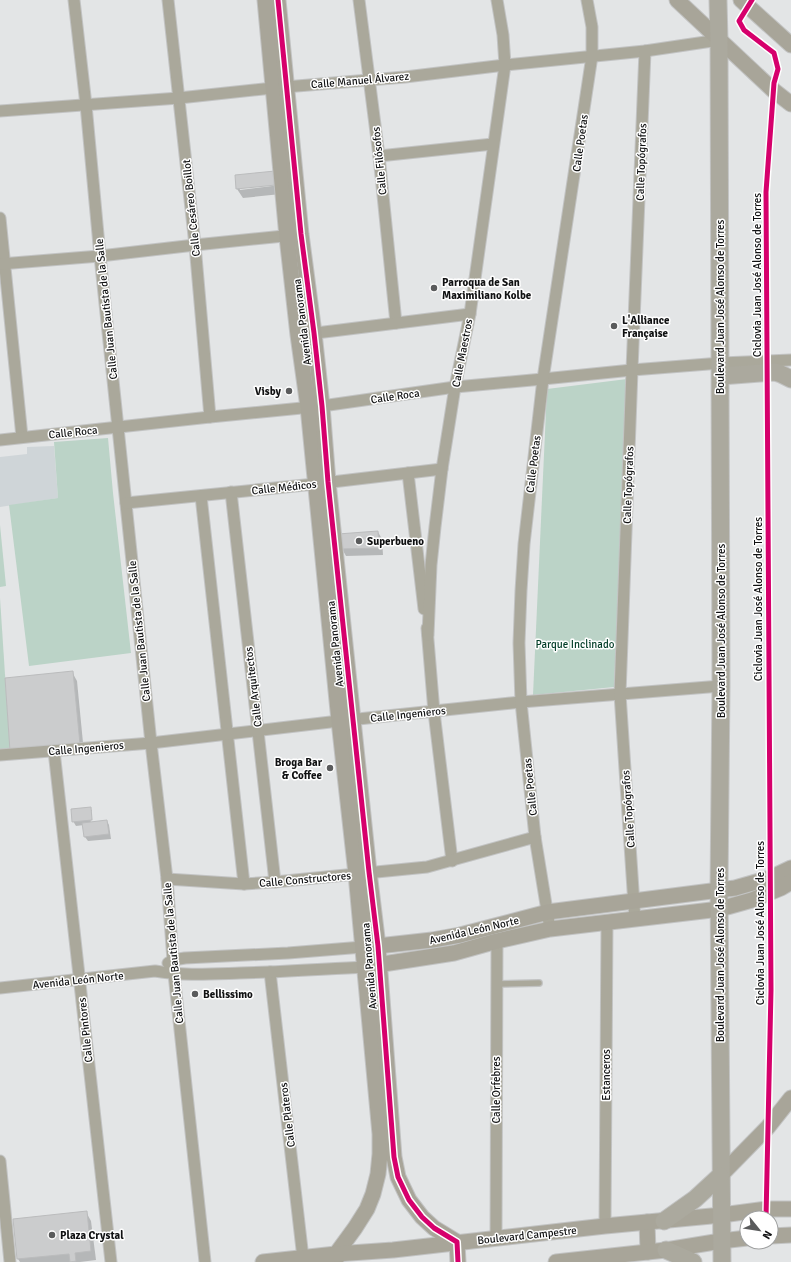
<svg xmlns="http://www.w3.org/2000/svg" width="791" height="1262" viewBox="0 0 791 1262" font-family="Signika,sans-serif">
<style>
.built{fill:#cfd5d8}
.green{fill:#bbd3c7}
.shadow{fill:#0003}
.building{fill:#cbcccd;stroke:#bbbcbd}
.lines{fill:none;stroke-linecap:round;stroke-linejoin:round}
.lane-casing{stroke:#c2c3c3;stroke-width:8}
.street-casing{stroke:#c2c3c3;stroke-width:13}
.secondary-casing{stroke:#c2c3c3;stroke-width:17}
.primary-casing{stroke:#c2c3c3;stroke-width:19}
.lane{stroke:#aaa89b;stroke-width:5.5}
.street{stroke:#aaa89b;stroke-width:11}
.secondary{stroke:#a8a599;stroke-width:15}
.primary{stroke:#aba99e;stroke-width:17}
.cycleway-casing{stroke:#fff;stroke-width:8}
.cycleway{stroke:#d6006c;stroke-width:5}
.poi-dot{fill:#5a5b5c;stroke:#fff;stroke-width:1.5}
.labels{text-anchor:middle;stroke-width:3;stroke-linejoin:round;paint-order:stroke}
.street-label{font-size:11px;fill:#101112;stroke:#fff}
.poi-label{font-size:11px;font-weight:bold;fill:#101112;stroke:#fff;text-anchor:start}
.park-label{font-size:11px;fill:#003c26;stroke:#fff}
</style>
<rect width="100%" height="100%" fill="#e3e5e6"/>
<polygon class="built" points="54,446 58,498 0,507 0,457 27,454 27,447"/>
<g class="green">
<polygon points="627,379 614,687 533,695 547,389"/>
<polygon points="108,438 113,493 131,653 29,666 9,505 58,498 54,442"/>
<polygon points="0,525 6,586 0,587"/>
<polygon points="0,598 10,751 0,752"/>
</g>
<g class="shadow">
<polygon points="236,176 240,190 280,185 281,194 243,198 237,189"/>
<polygon points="378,532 382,539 383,555 346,556 342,549"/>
<polygon points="72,672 77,681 84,753 16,759 11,750"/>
<polygon points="90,808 92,811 90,811 91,825 93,825 92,811 93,823 107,821 109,825 111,839 88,841 85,837 84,825 76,826 73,821"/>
<polygon points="86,1212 91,1221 96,1260 80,1262 20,1262 18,1259 14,1220"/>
</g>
<g class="building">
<polygon points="275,171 276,185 236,189 235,175"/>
<polygon points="378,531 379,548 341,549 338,534"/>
<polygon points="73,671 80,744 10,751 5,678"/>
<polygon points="91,807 92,820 72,822 71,809"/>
<polygon points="107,820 109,834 84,837 82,823"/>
<polygon points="87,1211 91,1251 75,1253 76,1261 70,1262 69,1254 17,1259 13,1219"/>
</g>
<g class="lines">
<g class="lane-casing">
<polyline id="lane" points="496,984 539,983"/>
</g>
<g class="street-casing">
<g id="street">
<polyline points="74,0 86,105 100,256 151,743 167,879 174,974 205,1262"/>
<polyline points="168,0 195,245 210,417"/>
<polyline points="359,0 379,156 396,323"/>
<polyline points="0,111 179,98 273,88 405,77 505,65 645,51 719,40"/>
<polyline points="379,156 493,144"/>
<polyline points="0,218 22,437"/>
<polyline points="0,264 100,256 195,245 294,235"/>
<polyline points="308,334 470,314"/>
<polyline points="0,440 210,417 322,406 455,387 543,379 632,370 721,363 791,360"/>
<polyline points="408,473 424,609"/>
<polyline points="231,492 275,882"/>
<polyline points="201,496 244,884"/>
<polyline points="126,503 315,484 442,469"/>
<polyline points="427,628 434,712 452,861"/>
<polyline points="428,635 431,565 435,527 442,469 455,387 470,314 505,65 503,35 497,0"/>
<polyline points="54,751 111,1262"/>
<polyline points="0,755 151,743 339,721 521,702 721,686"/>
<polyline points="167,879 244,884 275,882 427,867 535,837"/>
<polyline points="635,920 620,694 632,370 645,51"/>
<polyline points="550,929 535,837 521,702 519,643 521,591 524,544 543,379 592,56 592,27 587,0"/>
<polyline points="168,963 173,960 185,958 288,953 363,947"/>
<polyline points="270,972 303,1258"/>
<path d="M0 988 155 971C183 976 211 974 240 973 282 972 323 969 365 967"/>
<polyline points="0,1161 10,1262"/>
<polyline points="605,1226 607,923"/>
<polyline points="496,1238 497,941"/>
</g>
</g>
<g class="secondary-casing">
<g id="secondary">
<polyline points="265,0 287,237 298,335 308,407 339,721 356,874 380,1134 380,1154 378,1174 373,1194 367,1209 355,1228 336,1254 336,1262"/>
<polyline points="278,0 301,234 314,333 322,406 328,482 369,872 378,946 394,1157 398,1177 409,1200 422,1217 434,1228 457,1242"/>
<polyline points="677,0 773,90 791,104"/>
<polyline points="741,0 791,45"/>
<polyline points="369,947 432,940 460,935 548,912 735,888 770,878 791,868"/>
<polyline points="370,966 454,953 497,941 550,929 720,909 752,900 781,888 791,882"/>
<polyline points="720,1176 768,1127 791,1098"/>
<polyline points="647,1222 648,1252"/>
<polyline points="771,1236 791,1235"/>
<polyline points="457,1242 458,1262"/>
<polyline points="263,1262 336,1254 393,1250 605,1226 722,1215 766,1209 791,1209"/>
<polyline points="556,1262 666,1250 721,1241 747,1238"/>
</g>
</g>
<g class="primary-casing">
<g id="primary">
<polyline points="718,0 719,40 721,686 719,890 722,1262"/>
<polyline points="721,376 775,372 781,374 791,379"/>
<polyline points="664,1221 695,1199 720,1176"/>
<polyline points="666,1250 693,1262"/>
</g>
</g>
<use href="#lane" class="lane"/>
<use href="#street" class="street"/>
<use href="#secondary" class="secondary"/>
<use href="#primary" class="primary"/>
<g class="cycleway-casing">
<g id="cycleway">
<polyline points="278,0 301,234 314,333 322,406 328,482 369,872 378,946 394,1157 398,1177 409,1200 422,1217 434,1228 457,1242 458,1262"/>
<polyline points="752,0 739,21 744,30 774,53 778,69 774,83 766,192 771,990 766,1218"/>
</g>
</g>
<use href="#cycleway" class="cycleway"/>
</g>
<g class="poi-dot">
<circle cx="434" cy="288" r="4"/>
<circle cx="614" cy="326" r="4"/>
<circle cx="289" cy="391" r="4"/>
<circle cx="359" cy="541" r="4"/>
<circle cx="330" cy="768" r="4"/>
<circle cx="195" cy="994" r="4"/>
<circle cx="52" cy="1235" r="4"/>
</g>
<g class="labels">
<g class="street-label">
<text transform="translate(360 80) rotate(-5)" y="4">Calle Manuel Álvarez</text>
<text transform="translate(580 143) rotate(-82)" y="4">Calle Poetas</text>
<text transform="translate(379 161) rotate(-96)" y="4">Calle Filósofos</text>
<text transform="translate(641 162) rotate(-88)" y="4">Calle Topógrafos</text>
<text transform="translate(191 208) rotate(-96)" y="4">Calle Cesáreo Boillot</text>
<text transform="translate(757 275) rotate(-90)" y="4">Ciclovia Juan José Alonso de Torres</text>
<text transform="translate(720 307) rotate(-90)" y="4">Boulevard Juan José Alonso de Torres</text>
<text transform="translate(106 309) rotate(-96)" y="4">Calle Juan Bautista de la Salle</text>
<text transform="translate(302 322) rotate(-97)" y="4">Avenida Panorama</text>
<text transform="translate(462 353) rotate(-79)" y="4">Calle Maestros</text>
<text transform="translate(395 396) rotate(-8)" y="4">Calle Roca</text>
<text transform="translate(73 432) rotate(-6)" y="4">Calle Roca</text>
<text transform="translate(533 464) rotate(-83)" y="4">Calle Poetas</text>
<text transform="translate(628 485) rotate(-88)" y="4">Calle Topógrafos</text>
<text transform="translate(284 487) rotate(-6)" y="4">Calle Médicos</text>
<text transform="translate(758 599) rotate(-90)" y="4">Ciclovia Juan José Alonso de Torres</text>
<text transform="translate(139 631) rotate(-96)" y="4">Calle Juan Bautista de la Salle</text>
<text transform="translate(721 631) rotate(-90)" y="4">Boulevard Juan José Alonso de Torres</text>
<text transform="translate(335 644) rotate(-96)" y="4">Avenida Panorama</text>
<text transform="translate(253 687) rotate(-97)" y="4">Calle Arquitectos</text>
<text transform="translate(408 714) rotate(-6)" y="4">Calle Ingenieros</text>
<text transform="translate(86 748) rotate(-5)" y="4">Calle Ingenieros</text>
<text transform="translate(530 787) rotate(-96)" y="4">Calle Poetas</text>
<text transform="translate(628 809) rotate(-94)" y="4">Calle Topógrafos</text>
<text transform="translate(305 879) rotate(-5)" y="4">Calle Constructores</text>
<text transform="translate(760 923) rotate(-90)" y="4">Ciclovia Juan José Alonso de Torres</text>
<text transform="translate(474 930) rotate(-13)" y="4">Avenida León Norte</text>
<text transform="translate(173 953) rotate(-95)" y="4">Calle Juan Bautista de la Salle</text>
<text transform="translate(720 955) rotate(-90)" y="4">Boulevard Juan José Alonso de Torres</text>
<text transform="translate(369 966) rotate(-95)" y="4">Avenida Panorama</text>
<text transform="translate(78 980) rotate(-6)" y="4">Avenida León Norte</text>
<text transform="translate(85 1030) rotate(-96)" y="4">Calle Pintores</text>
<text transform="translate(606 1075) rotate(-90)" y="4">Estanceros</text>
<text transform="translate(496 1090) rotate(-90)" y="4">Calle Orfebres</text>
<text transform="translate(287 1115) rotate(-97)" y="4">Calle Plateros</text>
<text transform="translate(527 1235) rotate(-6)" y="4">Boulevard Campestre</text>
</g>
<g class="poi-label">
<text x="442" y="286">Parroqua de San<tspan x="442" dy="13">Maximiliano Kolbe</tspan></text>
<text x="622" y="324">L'Alliance<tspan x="622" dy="13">Française</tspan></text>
<text x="281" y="395" text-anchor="end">Visby</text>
<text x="367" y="545">Superbueno</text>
<text x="322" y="766" text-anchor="end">Broga Bar<tspan x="322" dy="13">&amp; Coffee</tspan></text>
<text x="203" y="998">Bellissimo</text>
<text x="60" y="1239">Plaza Crystal</text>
</g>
<g class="park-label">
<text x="575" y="648">Parque Inclinado</text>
</g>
</g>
<g transform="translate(759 1230) rotate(120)"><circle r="19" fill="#ffffff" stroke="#9fa0a0"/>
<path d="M0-3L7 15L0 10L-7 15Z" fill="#5a5b5c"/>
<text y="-6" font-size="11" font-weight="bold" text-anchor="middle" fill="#101112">N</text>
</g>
</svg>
